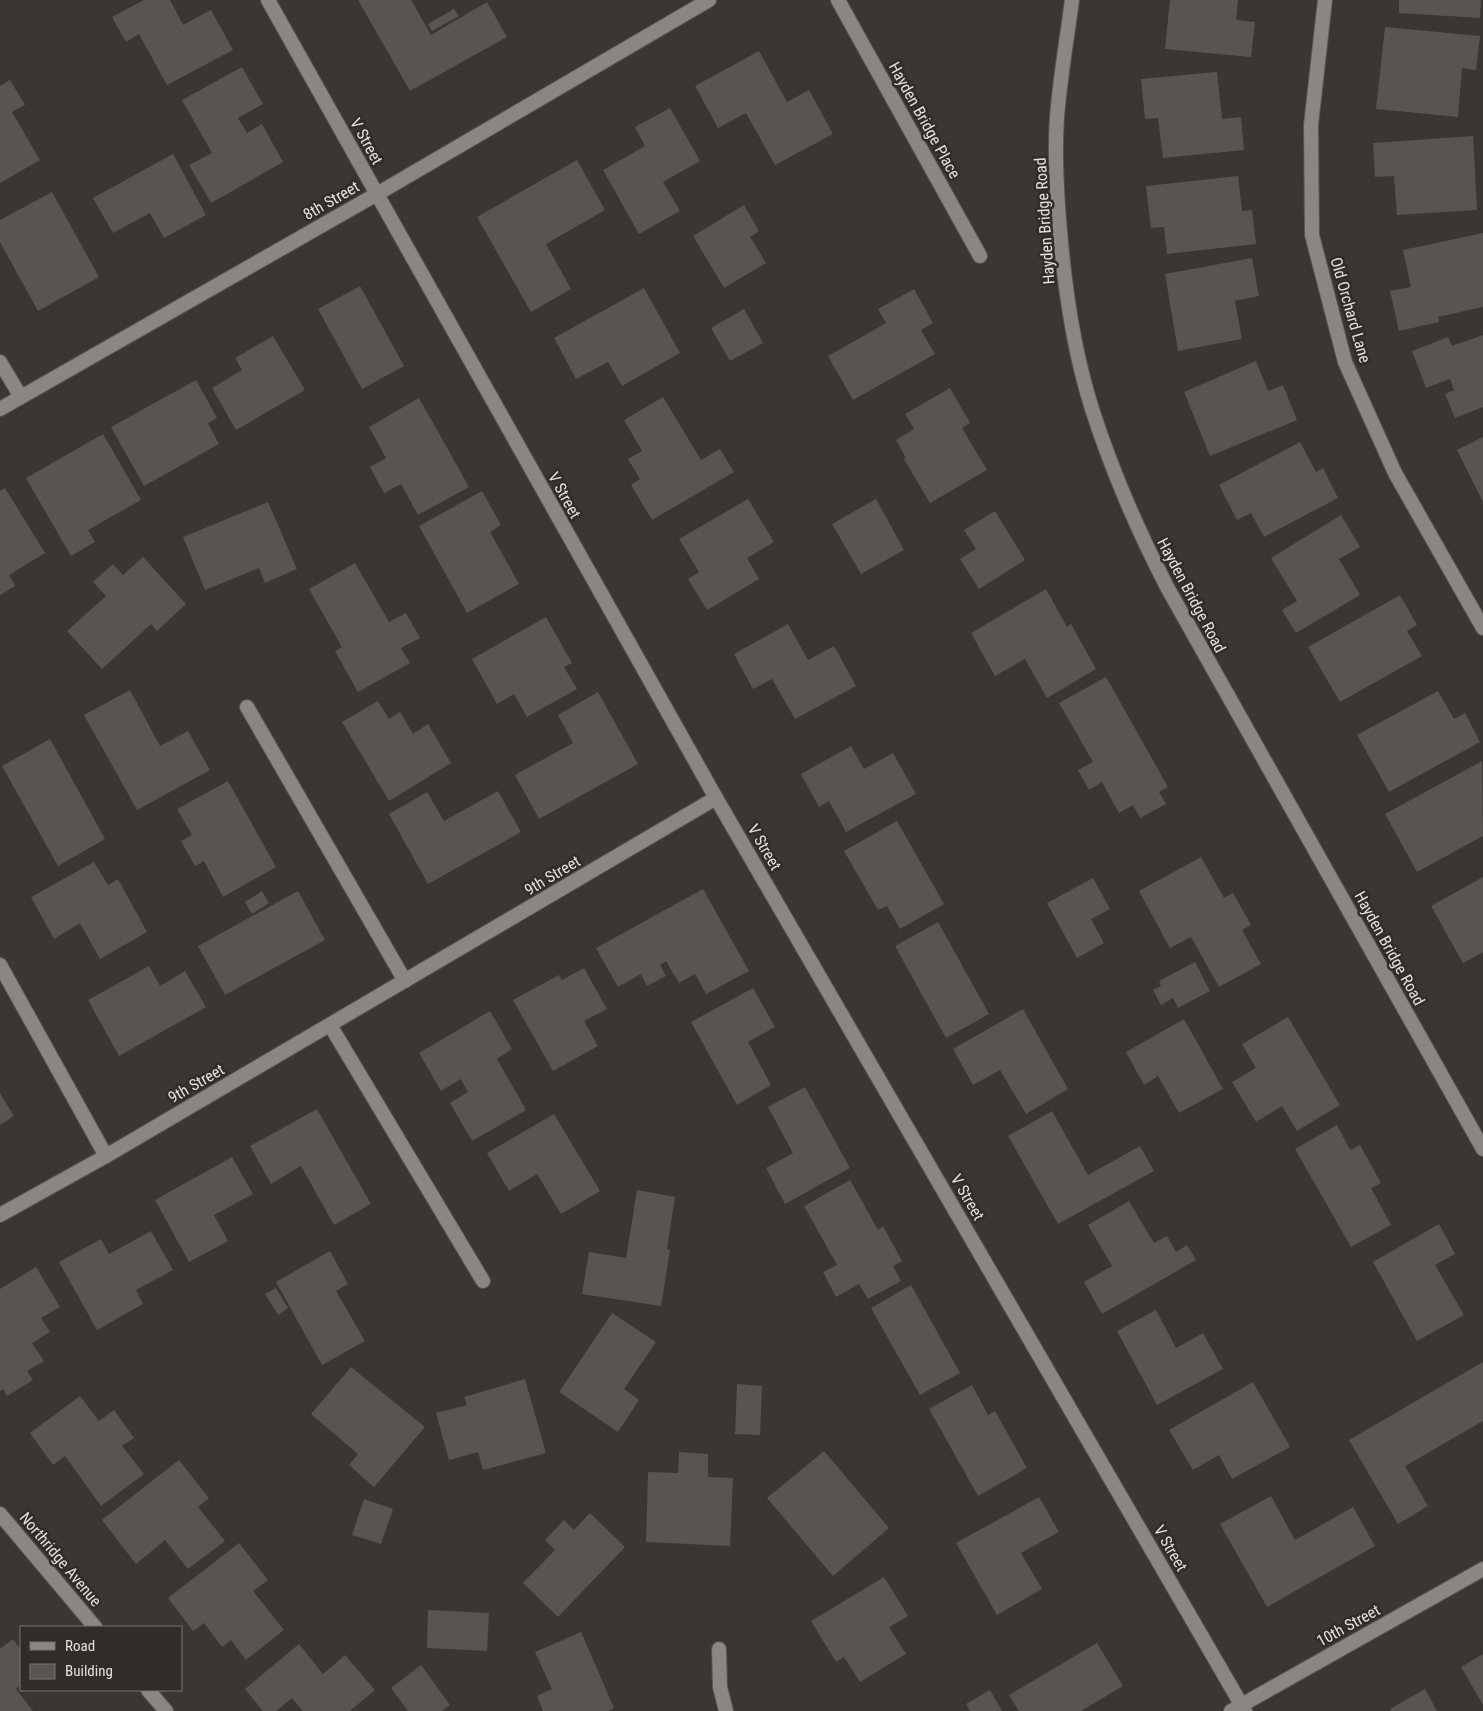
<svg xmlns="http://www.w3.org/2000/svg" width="1483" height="1711" viewBox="0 0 1483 1711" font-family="'Roboto Condensed',sans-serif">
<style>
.building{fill:#585450}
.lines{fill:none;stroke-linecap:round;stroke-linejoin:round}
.minor-casing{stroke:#575451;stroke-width:16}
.tertiary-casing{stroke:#575451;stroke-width:16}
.minor{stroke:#8b8682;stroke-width:14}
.tertiary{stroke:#8b8682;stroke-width:14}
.labels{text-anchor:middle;stroke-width:5;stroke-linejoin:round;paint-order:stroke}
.street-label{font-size:16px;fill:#e3e0de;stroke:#302c28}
</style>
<rect width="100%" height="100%" fill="#3a3632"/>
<g class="building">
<polygon points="144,0 170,0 183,25 211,10 233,50 167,85 139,34 126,42 112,17"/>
<polygon points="358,0 411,0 431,35 487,2 507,37 410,91"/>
<polygon points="1170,0 1238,0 1236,20 1255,22 1251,57 1165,49"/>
<polygon points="1399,0 1481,0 1480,18 1399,13"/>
<polygon points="454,9 459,16 432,31 428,24"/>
<polygon points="1385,27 1480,36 1476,70 1462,68 1458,117 1376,109"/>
<polygon points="759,51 787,102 809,90 833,134 775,165 746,113 718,128 695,86"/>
<polygon points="242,67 263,104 238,118 247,133 262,124 283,162 211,203 189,165 212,153 182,100"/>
<polygon points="1217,72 1222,119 1241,117 1244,150 1163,158 1158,118 1145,119 1141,79"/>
<polygon points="10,80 25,105 12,112 40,160 0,183 0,86"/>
<polygon points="670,108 700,161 663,182 680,211 639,234 603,170 645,146 635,127"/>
<polygon points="1473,136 1477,210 1397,215 1394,176 1375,177 1373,143"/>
<polygon points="173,154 206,215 164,238 150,213 113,233 93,198"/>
<polygon points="577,160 605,210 546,244 571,289 531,312 477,217"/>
<polygon points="1238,176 1242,211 1252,210 1256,244 1167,254 1164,227 1151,228 1146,186"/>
<polygon points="52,192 99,277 38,311 0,242 0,220"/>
<polygon points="744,205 759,231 750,237 766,263 724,288 693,236"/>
<polygon points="1483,233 1483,307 1438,317 1439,322 1399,331 1390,291 1411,287 1403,250"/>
<polygon points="1252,258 1259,296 1235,301 1242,339 1178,351 1165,274"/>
<polygon points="360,286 404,366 362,389 318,309"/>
<polygon points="644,288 680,353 622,386 608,362 576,379 554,338"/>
<polygon points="914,289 933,323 921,330 935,354 853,400 828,356 886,323 878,309"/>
<polygon points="744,309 763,343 730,361 711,328"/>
<polygon points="1483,335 1483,407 1455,418 1445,394 1454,390 1450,379 1426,388 1412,351 1448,337 1452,346"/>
<polygon points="273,336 305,390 236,430 212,388 242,370 235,358"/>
<polygon points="1256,361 1268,391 1283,385 1297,420 1210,456 1184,392"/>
<polygon points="196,380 217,418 208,423 219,444 144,486 111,427"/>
<polygon points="950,388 970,423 962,428 987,470 930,503 904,459 906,458 896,440 914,429 905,414"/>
<polygon points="663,397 701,460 720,449 734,472 652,520 631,485 640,479 628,459 642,451 624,420"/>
<polygon points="419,398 469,487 418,515 401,484 384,493 370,467 386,458 369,427"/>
<polygon points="103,434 141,500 88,530 95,542 71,556 26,478"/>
<polygon points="1483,437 1483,502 1457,450"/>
<polygon points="1300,442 1316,472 1323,468 1338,498 1264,537 1251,513 1237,520 1219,485"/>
<polygon points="5,488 45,553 9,575 15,586 0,595 0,491"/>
<polygon points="482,491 501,525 490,532 519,584 467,613 419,526"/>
<polygon points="748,499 774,542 747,558 759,579 707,610 688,579 699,572 679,539"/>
<polygon points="876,499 904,550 861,574 832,524"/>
<polygon points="268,502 297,569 265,583 259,568 205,590 183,537"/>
<polygon points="995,511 1025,560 979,589 960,559 976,549 964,530"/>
<polygon points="1341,515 1360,547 1339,559 1360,595 1296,633 1282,610 1297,601 1271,558"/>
<polygon points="143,557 186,604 157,631 151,624 102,669 67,631 106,596 93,582 113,564 123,575"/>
<polygon points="355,563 389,622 406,613 420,638 401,648 410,663 358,692 335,651 342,647 309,589"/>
<polygon points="1046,589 1067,627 1071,624 1096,669 1047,698 1025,659 995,676 971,633"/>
<polygon points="1400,595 1417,625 1407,631 1422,656 1340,702 1308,647"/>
<polygon points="546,617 572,663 564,667 577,689 527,717 514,694 497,704 472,659"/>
<polygon points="788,624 808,660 834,646 856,686 795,719 772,679 753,689 734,654"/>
<polygon points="1106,677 1168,787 1159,792 1166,804 1140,818 1133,805 1119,813 1102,782 1089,790 1078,770 1093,762 1059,703"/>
<polygon points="130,690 160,746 188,731 210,770 137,810 84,715"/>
<polygon points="1438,691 1454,719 1465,713 1480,742 1389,792 1357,735"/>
<polygon points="598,692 638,764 539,819 515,775 573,743 558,715"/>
<polygon points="378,701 389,719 400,712 413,734 428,724 451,763 389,801 342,722"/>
<polygon points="50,739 105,839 58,866 2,766"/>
<polygon points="851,746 864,769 893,753 916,794 846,832 829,801 819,807 801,774"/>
<polygon points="1482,761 1483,836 1417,872 1385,814"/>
<polygon points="228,781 276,867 223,897 204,861 195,866 181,841 192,835 177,809"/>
<polygon points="498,791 521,832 428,884 389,814 427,792 444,821"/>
<polygon points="897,821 944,904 900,929 887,906 878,910 844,851"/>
<polygon points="1201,857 1224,898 1233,893 1251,925 1242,930 1261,964 1219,987 1191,937 1170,948 1139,891"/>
<polygon points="94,862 108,885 118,879 147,932 100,959 80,923 54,939 31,897"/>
<polygon points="1483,877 1483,952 1463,963 1431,906"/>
<polygon points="1093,878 1110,909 1091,919 1104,943 1077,958 1047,903"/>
<polygon points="703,889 749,971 706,994 695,974 679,983 666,961 660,965 666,976 647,986 641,974 618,987 596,948"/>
<polygon points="262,891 269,903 252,914 245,902"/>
<polygon points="298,891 325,940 225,995 198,946"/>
<polygon points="938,922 989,1014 946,1038 895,946"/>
<polygon points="1195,962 1210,991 1178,1008 1173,998 1161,1005 1153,990 1161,986 1159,981"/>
<polygon points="149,966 160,986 185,971 206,1007 119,1056 88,1000"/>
<polygon points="584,968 607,1009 584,1021 598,1046 553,1071 513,1000 559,975 562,980"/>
<polygon points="753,988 775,1027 748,1042 771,1085 737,1105 691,1022"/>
<polygon points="1023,1009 1068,1089 1026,1114 1000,1070 973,1085 953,1049"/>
<polygon points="490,1011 512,1049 497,1059 526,1110 472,1141 450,1103 468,1092 461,1079 441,1091 419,1053"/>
<polygon points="1288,1017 1340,1105 1297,1131 1282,1106 1256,1122 1232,1082 1256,1068 1242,1044"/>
<polygon points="1184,1019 1223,1089 1179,1113 1158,1076 1144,1085 1126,1052"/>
<polygon points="805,1087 850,1168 785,1204 766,1168 793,1153 768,1107"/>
<polygon points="0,1093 14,1116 0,1125"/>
<polygon points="317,1109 371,1204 334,1225 301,1166 271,1184 250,1146"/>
<polygon points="1052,1111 1088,1175 1140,1146 1154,1171 1058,1224 1008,1136"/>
<polygon points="554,1114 600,1191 561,1214 537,1174 509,1191 487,1153"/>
<polygon points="1337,1125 1350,1150 1360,1145 1381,1183 1371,1188 1391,1225 1351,1247 1295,1149"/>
<polygon points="232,1157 253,1194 214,1215 228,1241 189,1262 155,1200"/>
<polygon points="850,1180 878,1230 883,1226 902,1261 893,1266 901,1281 868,1299 859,1284 836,1297 823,1272 837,1265 804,1206"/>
<polygon points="637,1190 675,1197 667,1249 670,1250 661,1306 582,1294 589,1252 626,1258"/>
<polygon points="1129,1201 1154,1243 1167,1236 1176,1252 1187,1245 1196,1260 1102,1314 1084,1282 1112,1266 1088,1225"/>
<polygon points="1439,1224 1455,1254 1435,1265 1464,1315 1417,1341 1373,1262"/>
<polygon points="151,1231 173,1270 136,1290 143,1304 97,1330 59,1262 101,1239 109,1254"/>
<polygon points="330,1251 348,1284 336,1291 365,1341 322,1365 276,1282"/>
<polygon points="36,1267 60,1307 41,1318 50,1332 32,1343 44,1361 27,1371 33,1380 7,1396 3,1389 0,1391 0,1289"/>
<polygon points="911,1285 960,1373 920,1395 871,1308"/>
<polygon points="276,1288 288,1308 278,1315 265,1294"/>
<polygon points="1156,1310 1176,1348 1203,1333 1223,1369 1157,1405 1117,1331"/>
<polygon points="612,1313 656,1342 624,1389 639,1400 618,1432 559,1392"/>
<polygon points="1483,1362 1483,1421 1405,1466 1428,1506 1398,1524 1349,1440"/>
<polygon points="351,1367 425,1427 374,1487 349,1465 358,1454 311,1414"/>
<polygon points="525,1379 546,1453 483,1470 478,1452 449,1460 436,1413 467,1405 464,1397"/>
<polygon points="1253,1382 1290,1447 1232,1479 1219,1455 1193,1470 1169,1430"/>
<polygon points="737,1384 762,1386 760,1435 735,1434"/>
<polygon points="972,1385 988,1415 995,1411 1027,1468 978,1496 929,1409"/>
<polygon points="80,1396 99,1421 114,1410 134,1438 122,1446 144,1474 101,1506 65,1456 53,1465 30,1433"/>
<polygon points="824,1451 889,1528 833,1576 767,1498"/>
<polygon points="679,1452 708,1454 708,1477 733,1478 730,1546 646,1542 648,1472 678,1473"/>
<polygon points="179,1460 209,1498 198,1507 225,1541 188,1569 165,1540 136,1564 102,1520"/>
<polygon points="1271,1496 1295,1540 1353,1507 1375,1546 1267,1607 1220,1524"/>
<polygon points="1039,1497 1059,1532 1021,1553 1042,1589 997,1615 956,1543"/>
<polygon points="364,1499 393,1509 381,1544 352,1535"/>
<polygon points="590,1513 625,1547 558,1617 523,1583 555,1550 545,1540 564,1520 574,1530"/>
<polygon points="239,1543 268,1580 253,1591 284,1630 246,1660 231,1640 222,1647 204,1623 193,1631 168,1598"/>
<polygon points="884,1577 908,1616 889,1627 906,1654 860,1682 844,1657 836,1662 811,1621"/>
<polygon points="428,1610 489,1613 487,1651 427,1648"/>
<polygon points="581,1632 614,1708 608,1711 543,1711 537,1696 552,1689 535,1652"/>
<polygon points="13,1639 21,1650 21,1685 16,1689 33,1711 0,1711 0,1649"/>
<polygon points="1097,1643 1123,1686 1081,1711 1019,1711 1009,1695"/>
<polygon points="299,1644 323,1674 345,1655 375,1690 350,1711 303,1711 292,1698 276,1711 263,1711 245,1689"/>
<polygon points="1483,1654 1483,1705 1461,1667"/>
<polygon points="421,1665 450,1705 442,1711 408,1711 391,1688"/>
<polygon points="1425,1689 1437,1711 1391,1711 1390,1709"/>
<polygon points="990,1690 1002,1711 970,1711 966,1704"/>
</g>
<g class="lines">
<g class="minor-casing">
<g id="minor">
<polyline points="268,0 716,798 1245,1711"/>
<polyline points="838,0 980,256"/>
<polyline points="1325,0 1311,125 1312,235 1345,362 1395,473 1483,628"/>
<polyline points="0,362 21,397"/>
<polyline points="0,409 377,194 709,0"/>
<polyline points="247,707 405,981"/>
<polyline points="0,965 106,1156"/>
<polyline points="330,1025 483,1281"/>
<polyline points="0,1215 106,1156 716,798"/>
<polyline points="0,1514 95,1627"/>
<polyline points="719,1649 720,1687 726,1711"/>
<polyline points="148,1690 166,1711"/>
<polyline points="1231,1711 1483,1569"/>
</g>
</g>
<g class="tertiary-casing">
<path id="tertiary" d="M1072 0C1067 39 1060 78 1057 117 1054 158 1057 200 1061 242 1066 298 1075 355 1092 409 1112 471 1137 529 1167 587L1483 1149"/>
</g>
<use href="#minor" class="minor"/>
<use href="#tertiary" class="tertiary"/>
</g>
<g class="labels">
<g class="street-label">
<text transform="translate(925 120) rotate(61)" y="6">Hayden Bridge Place</text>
<text transform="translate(367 141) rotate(61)" y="6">V Street</text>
<text transform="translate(331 200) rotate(-30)" y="6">8th Street</text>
<text transform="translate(1044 221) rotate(-94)" y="6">Hayden Bridge Road</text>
<text transform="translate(1351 310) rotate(74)" y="6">Old Orchard Lane</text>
<text transform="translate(565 495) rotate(61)" y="6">V Street</text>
<text transform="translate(1192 595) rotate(62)" y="6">Hayden Bridge Road</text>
<text transform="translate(765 847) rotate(60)" y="6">V Street</text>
<text transform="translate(552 875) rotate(-31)" y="6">9th Street</text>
<text transform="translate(1390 948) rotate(61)" y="6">Hayden Bridge Road</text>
<text transform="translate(196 1083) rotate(-30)" y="6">9th Street</text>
<text transform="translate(968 1197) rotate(60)" y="6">V Street</text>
<text transform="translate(1171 1548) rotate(60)" y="6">V Street</text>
<text transform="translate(61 1559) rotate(50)" y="6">Northridge Avenue</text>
<text transform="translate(1348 1625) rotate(-29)" y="6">10th Street</text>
</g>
</g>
<rect x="20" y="1626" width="162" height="65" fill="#302c28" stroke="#787471"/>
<rect x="30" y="1642" width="25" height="8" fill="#8b8682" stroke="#787471"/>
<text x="65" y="1651" font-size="15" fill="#e3e0de">Road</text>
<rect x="30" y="1664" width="25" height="15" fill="#585450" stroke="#787471"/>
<text x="65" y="1676" font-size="15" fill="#e3e0de">Building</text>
</svg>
